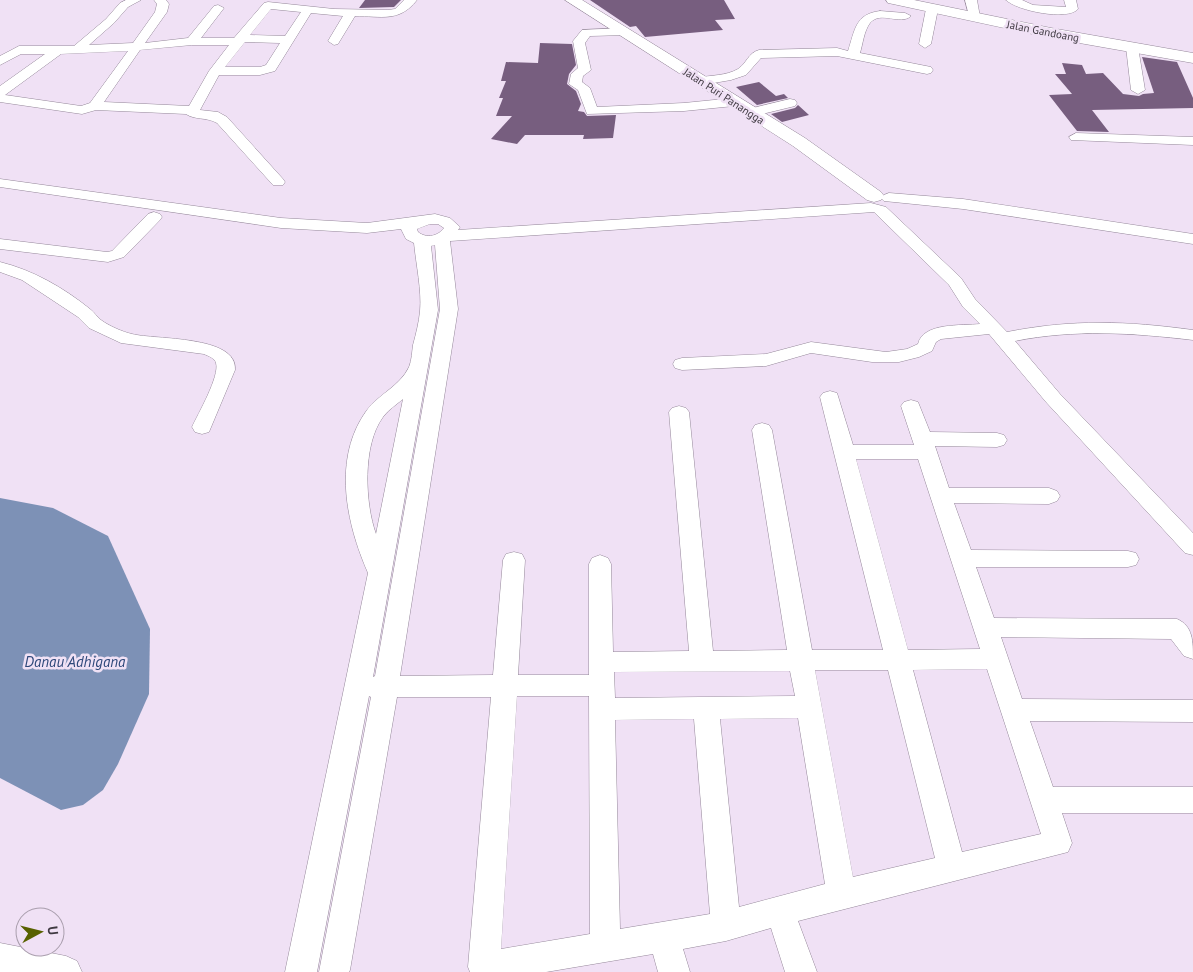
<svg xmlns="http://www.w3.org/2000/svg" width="1193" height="972" viewBox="0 0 1193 972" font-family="'PT Sans',sans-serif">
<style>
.water{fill:#7d91b6}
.building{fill:#775e7f}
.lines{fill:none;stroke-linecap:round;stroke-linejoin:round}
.street-casing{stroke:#95889a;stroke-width:1}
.secondary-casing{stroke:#95889a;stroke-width:1}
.street{fill:#fff;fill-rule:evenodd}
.secondary{fill:#fff;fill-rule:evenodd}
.labels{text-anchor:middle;stroke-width:5;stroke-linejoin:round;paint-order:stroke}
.far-street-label{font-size:11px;fill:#3f3941;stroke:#f0e1f5}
.water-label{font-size:15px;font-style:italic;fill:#2e487a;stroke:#f0e1f5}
</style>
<rect width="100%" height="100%" fill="#f0e1f5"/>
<polygon class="water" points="0,498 53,508 108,536 150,629 149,694 118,764 103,790 83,805 61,810 0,778"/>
<g class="building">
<polygon points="365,0 401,0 394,7 359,8"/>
<polygon points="590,0 724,0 735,19 715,20 723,30 645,37 636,26 630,27"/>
<polygon points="540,43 572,44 576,65 569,74 567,84 576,91 581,104 578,111 584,112 587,116 616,115 613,138 583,139 584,135 525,135 517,144 491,139 512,116 496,116 503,98 499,98 506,81 501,81 506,62 538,63"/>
<polygon points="1142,57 1177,62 1193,98 1193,108 1092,110 1109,132 1077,131 1049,95 1072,94 1055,74 1066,74 1062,63 1082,65 1086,74 1103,73 1123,94 1139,96 1143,94 1154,93"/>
<polygon points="759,82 776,96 784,94 788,98 757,105 736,87"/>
<polygon points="798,105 809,115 782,122 771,114 795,108"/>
</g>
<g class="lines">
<g class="street-casing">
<g id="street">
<path d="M126 0H141L128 7 114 23 89 45 133 43 155 12 157 4 154 0H166L169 4 167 12 145 43 188 38 214 6 218 5 224 8 201 38H234L264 3 268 2 334 9 388 10 395 9 404 0H417C399 23 381 16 355 16L338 44 334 45 328 41 343 16 311 13 275 71 260 75H219L200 110 218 112 227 117 283 179 285 182 283 185H273L217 123C207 117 194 120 186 114L96 110 82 114 0 102V86L45 54H21L0 65V56L19 46H74L106 19 120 3ZM271 9 301 12 285 36 250 35ZM245 42 280 43 266 65 260 67H225ZM192 45H229L209 71 189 106 104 102 140 50ZM128 51 90 103 81 106 5 95 61 54Z"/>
<polygon points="965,0 977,0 980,17 978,19 970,19"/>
<path d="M1006 0H1022L1033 5 1066 7 1064 0H1076L1078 9C1068 21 1017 11 1006 0Z"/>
<polygon points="932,6 938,9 931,44 925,48 919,44 926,9"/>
<path d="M880 11 905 13 911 16C900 26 881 10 870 23 864 31 863 43 860 53L931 67 933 70 931 73 927 74 837 56 761 58 746 75 731 80 702 85 696 81 697 78C711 75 726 76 738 69 747 63 748 53 759 50L837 48 848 51C855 30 855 14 880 11Z"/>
<polygon points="623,28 629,32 627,35 590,36 585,43 591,70 583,76 582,82 590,88 597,107 684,103 734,98 741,102 734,106 684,111 587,114 578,90 569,84 571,74 578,68 573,41 582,30"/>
<polygon points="1132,43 1138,47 1145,90 1138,94 1131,90 1126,47"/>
<polygon points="790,99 795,100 797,103 795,106 750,117 743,113 745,110"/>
<polygon points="1076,133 1193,137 1193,145 1071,140 1069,137"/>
<path d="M0 179 281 218 367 223 435 214 450 218 460 227 458 230 871 203 886 207 961 278 975 299 1007 332C1073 319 1127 321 1193 330V340C1133 333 1075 329 1015 341L1060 394 1193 533V555L1185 553 1046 402 989 334 941 339 936 342 932 351 919 357 899 362H872L811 353 766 366 682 370 675 368 673 364 675 360 682 358 766 354 811 342 886 352 907 349 918 344C923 322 962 326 980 324L963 307 949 285 874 212 450 241 458 309 400 676 493 675 503 560 506 554 514 552 522 554 525 560 518 675H589V564L592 558 600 555 608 558 611 564 613 652 689 651 669 412 672 408 679 406 686 408 689 412 713 651 787 650 752 430 755 425 762 423 769 425 772 430 812 650H883L820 397 823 393 830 391 837 393 853 445H914L901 406 904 402 911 400 918 402 930 432 997 433 1004 435 1007 440 1004 445 997 447 935 446 949 488H1049L1057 491 1060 496 1057 501 1049 504 954 503 971 550 1128 551 1136 553 1139 559 1136 565 1128 567H976L994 618 1177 619C1193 626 1193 641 1193 659L1184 656 1171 639 1001 637 1022 699 1193 700V722L1030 721 1053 787H1193V813H1062L1072 843 1068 852 798 921 817 972H785L771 928 726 941 683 949 690 972H658L653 954 546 972H470L468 967 491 697H397L350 970 349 972H319L371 697 369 696 317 972H285L368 573C346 523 332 458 367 410 379 394 400 386 409 367 412 360 412 351 413 345 416 334 419 322 420 311 422 291 416 264 414 243L406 239 401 229 367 233 281 228 0 187ZM430 224H438L444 228C438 236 427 239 418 232L417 229ZM435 245 440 309 375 676 373 677 438 310 431 246ZM403 399 376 534C365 504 362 445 383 417 388 410 396 405 403 399ZM856 459H918L980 649 908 650ZM987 669 1041 834 962 852 913 670ZM815 670H888L935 858 853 877ZM790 671 795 696 615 698 614 672ZM517 696H589L590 934 501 949ZM798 718 825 884 739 907 720 719ZM694 719 710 914 620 929 615 720Z"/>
<polygon points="889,193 963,199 1193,234 1193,244 963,209 884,201 881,198 884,195"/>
<polygon points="154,212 160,214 162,217 160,220 124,257 108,262 0,249 0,239 107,252 112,251 148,214"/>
<path d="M0 262C33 270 64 288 90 309 94 312 97 317 101 320 109 326 123 332 132 334 155 340 238 335 235 370L209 432 202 434 195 432 192 427C198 414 220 376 216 363 215 358 208 356 204 354L121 343 89 328 78 317 22 280 0 272Z"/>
<polygon points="0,943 66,956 77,961 82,972 0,972"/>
</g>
</g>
<g class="secondary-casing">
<g id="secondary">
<polygon points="565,0 582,0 805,138 881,192 884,196 881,200 874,202 867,200 793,146"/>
<polygon points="886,0 914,0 1051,28 1193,53 1193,63 1051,38 893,4 888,3"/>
</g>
</g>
<use href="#street" class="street"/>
<use href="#secondary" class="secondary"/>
</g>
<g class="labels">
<g class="far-street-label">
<text transform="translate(1043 31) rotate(11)" y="4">Jalan Gandoang</text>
<text transform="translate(724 96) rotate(33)" y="4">Jalan Puri Panangga</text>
</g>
<g class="water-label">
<text x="75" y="667">Danau Adhigana</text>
</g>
</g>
<g transform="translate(40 932) rotate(83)"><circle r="24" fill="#f0e1f5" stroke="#a99ead"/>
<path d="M0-4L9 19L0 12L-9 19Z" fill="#586100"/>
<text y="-8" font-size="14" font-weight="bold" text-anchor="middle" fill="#3f3941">U</text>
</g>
</svg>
